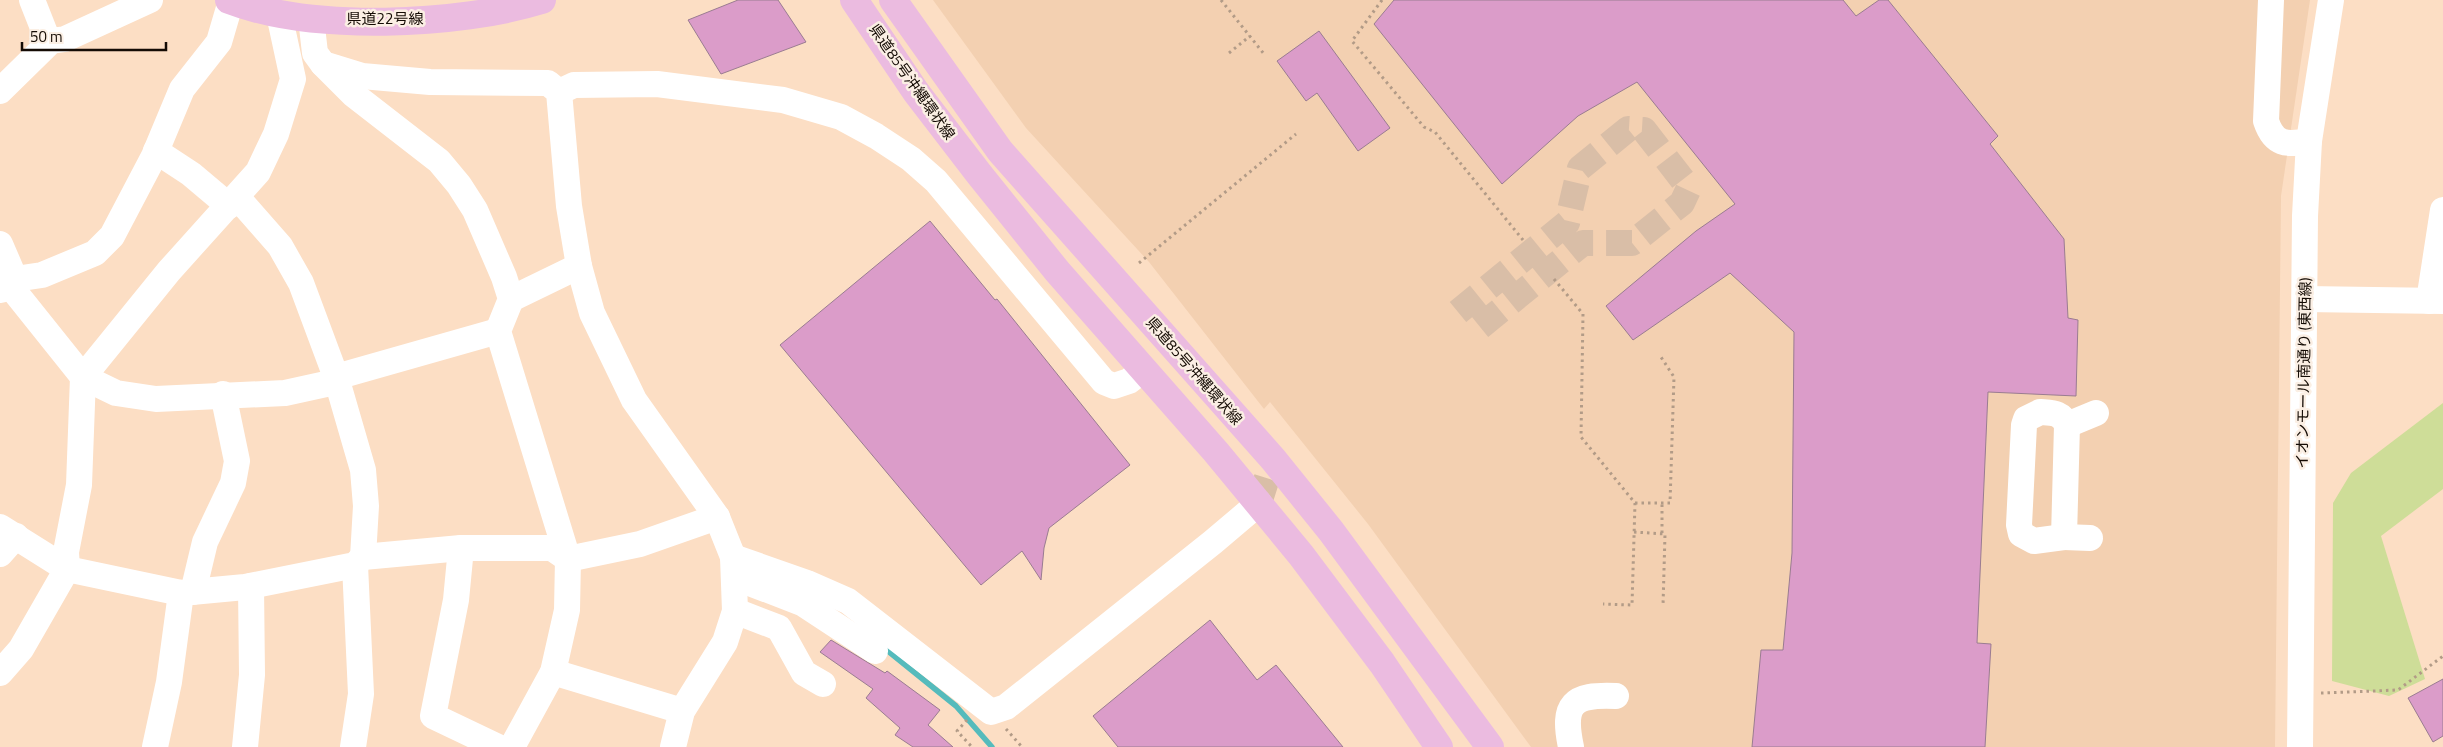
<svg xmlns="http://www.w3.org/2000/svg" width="2443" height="747" viewBox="0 0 2443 747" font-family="'Titillium Web','Noto Sans JP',sans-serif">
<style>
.built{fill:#f3d0b1}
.green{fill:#cedd98}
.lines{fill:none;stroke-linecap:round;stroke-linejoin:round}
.stream{stroke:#55bbbc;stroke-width:5.5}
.building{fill:#db9cc9;stroke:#9a7c91}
.minor-tunnel{stroke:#d9bea7;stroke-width:26;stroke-dasharray:26 13;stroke-linecap:butt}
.path{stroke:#b29b87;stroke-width:3;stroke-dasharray:2.5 4;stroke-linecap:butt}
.minor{stroke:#fff;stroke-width:26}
.major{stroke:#ebbbe0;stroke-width:28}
.labels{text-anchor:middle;stroke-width:5;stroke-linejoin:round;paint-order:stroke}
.street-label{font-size:15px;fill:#140b04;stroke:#fbefe4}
</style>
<rect width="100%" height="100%" fill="#fcdec4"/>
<polygon class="built" points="933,0 2310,0 2281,196 2275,747 1531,747 1368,524 1270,402 1264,409 1149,262 1026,128"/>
<polygon class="green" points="2443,403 2443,489 2381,536 2425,679 2389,696 2332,681 2333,503 2351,473"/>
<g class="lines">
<polyline class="stream" points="883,647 956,706 992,747"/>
</g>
<g class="building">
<polygon points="738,0 778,0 806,42 721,74 688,20"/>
<polygon points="1394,0 1843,0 1856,16 1879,0 1888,0 1998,136 1990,144 2064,239 2068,318 2078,320 2076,396 1988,392 1977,643 1991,644 1985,747 1752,747 1761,650 1783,650 1792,553 1794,332 1730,273 1633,340 1606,306 1696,231 1735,204 1637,82 1578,116 1502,184 1374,24"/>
<polygon points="1319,31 1390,128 1358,151 1317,93 1306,101 1277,61"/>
<polygon points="930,221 995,300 997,299 1130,465 1049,528 1044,548 1041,580 1022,551 981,585 780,345"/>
<polygon points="1210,620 1257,680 1276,665 1343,747 1118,747 1093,716"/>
<polygon points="831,640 885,673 887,671 940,710 928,725 953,747 913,747 895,735 900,728 866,698 873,689 820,652"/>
<polygon points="2443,679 2443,736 2433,742 2408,698"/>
</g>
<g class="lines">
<g class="minor-tunnel">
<polyline points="1458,312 1567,223 1580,168 1628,129 1644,130 1689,188 1682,203 1632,243 1583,243 1475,331"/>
<polyline points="1259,503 1273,459"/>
</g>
<g class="path">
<polyline points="1221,0 1264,54"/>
<polyline points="1382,0 1352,41 1424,127 1435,132 1523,240"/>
<polyline points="1229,53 1250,36"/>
<polyline points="1139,263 1296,134"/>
<polyline points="1554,279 1583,314 1581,437 1635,503 1632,605 1603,604"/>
<polyline points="1635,503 1670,503 1674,377 1659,354"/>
<polyline points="1634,532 1665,534 1663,606"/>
<polyline points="1662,533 1662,503"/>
<polyline points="2321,693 2398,690 2443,656"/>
<polyline points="967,720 957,731 972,747"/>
<polyline points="1006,729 1022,747"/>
</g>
<g class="minor">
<polyline points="32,0 45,33 51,41"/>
<path d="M2271 0 2266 121C2274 145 2286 145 2309 141"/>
<polyline points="311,18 315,53 323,64 354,95 439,161 459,185 475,210 504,277 511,299 498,331 568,559 567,610 553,672 512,747"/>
<polyline points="323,64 362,76 430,82 548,83 559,92 569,206 579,266 592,313 634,400 717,517 733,557 735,611 725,642 682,711 673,747"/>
<polyline points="0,91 51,41 65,39 150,0"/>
<polyline points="559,92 574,85 657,84 783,100 841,117 876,136 911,159 936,181 1104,382 1114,386 1129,381 1143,370"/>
<polyline points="156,151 191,174 229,206"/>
<polyline points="237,197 280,246 301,283 336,377 363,470 366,506 363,557"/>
<polyline points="0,244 15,279 15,292 83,377 116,393 156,399 285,393 326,384 336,377 498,331"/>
<polyline points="1,290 15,279 42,275 95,253 112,236 154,156 182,89 219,42 231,1"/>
<polyline points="511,299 579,266"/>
<polyline points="2305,299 2443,301"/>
<polyline points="2429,301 2443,210"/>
<path d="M2040 412C2053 413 2061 412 2067 425L2064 537 2034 541 2021 534 2019 525 2024 425 2026 419Z"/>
<polyline points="2067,425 2096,413"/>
<polyline points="0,527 67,569 181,593 245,587 355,565 363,557 461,548 552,548 568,559 640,544 717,517"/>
<polyline points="2064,537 2090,538"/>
<polyline points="461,548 456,600 433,716 498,747"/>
<polyline points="0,554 16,536"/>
<polyline points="733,557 807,583 848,601 991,712 1006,707 1213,542 1259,503"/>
<polyline points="734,577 802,603 875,651"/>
<polyline points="193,592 205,542 233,483 237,461 223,394"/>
<polyline points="735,611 779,628 804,673 823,684"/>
<polyline points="553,672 682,711"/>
<polyline points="0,673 21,649 67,569 66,552 79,485 83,377 169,271 258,172 276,134 293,79 279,14"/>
<polyline points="155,747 169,682 181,593"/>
<polyline points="245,747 252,675 251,586"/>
<polyline points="353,747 361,694 355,565"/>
<path d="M1571 747C1562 704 1572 694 1616 696"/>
<polyline points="2300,747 2305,216 2309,141 2331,0"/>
</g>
<g class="major">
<path d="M229 0C312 32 458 26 542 0"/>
<polyline points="854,0 916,92 979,174 1057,271 1216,452 1301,555 1382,663 1439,747"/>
<polyline points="893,0 1000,151 1273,459 1331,531 1490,747"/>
</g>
</g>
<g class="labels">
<g class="street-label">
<text x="385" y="24">県道22号線</text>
<text transform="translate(912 82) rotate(55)" y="5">県道85号沖縄環状線</text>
<text transform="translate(1194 371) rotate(49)" y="5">県道85号沖縄環状線</text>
<text transform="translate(2304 373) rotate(-89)" y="5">イオンモール南通り (東西線)</text>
</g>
</g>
<path d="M22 42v8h144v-8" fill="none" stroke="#140b04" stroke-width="2.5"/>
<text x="30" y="42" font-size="15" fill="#140b04" stroke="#fbefe4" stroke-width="4" paint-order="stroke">50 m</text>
</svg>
